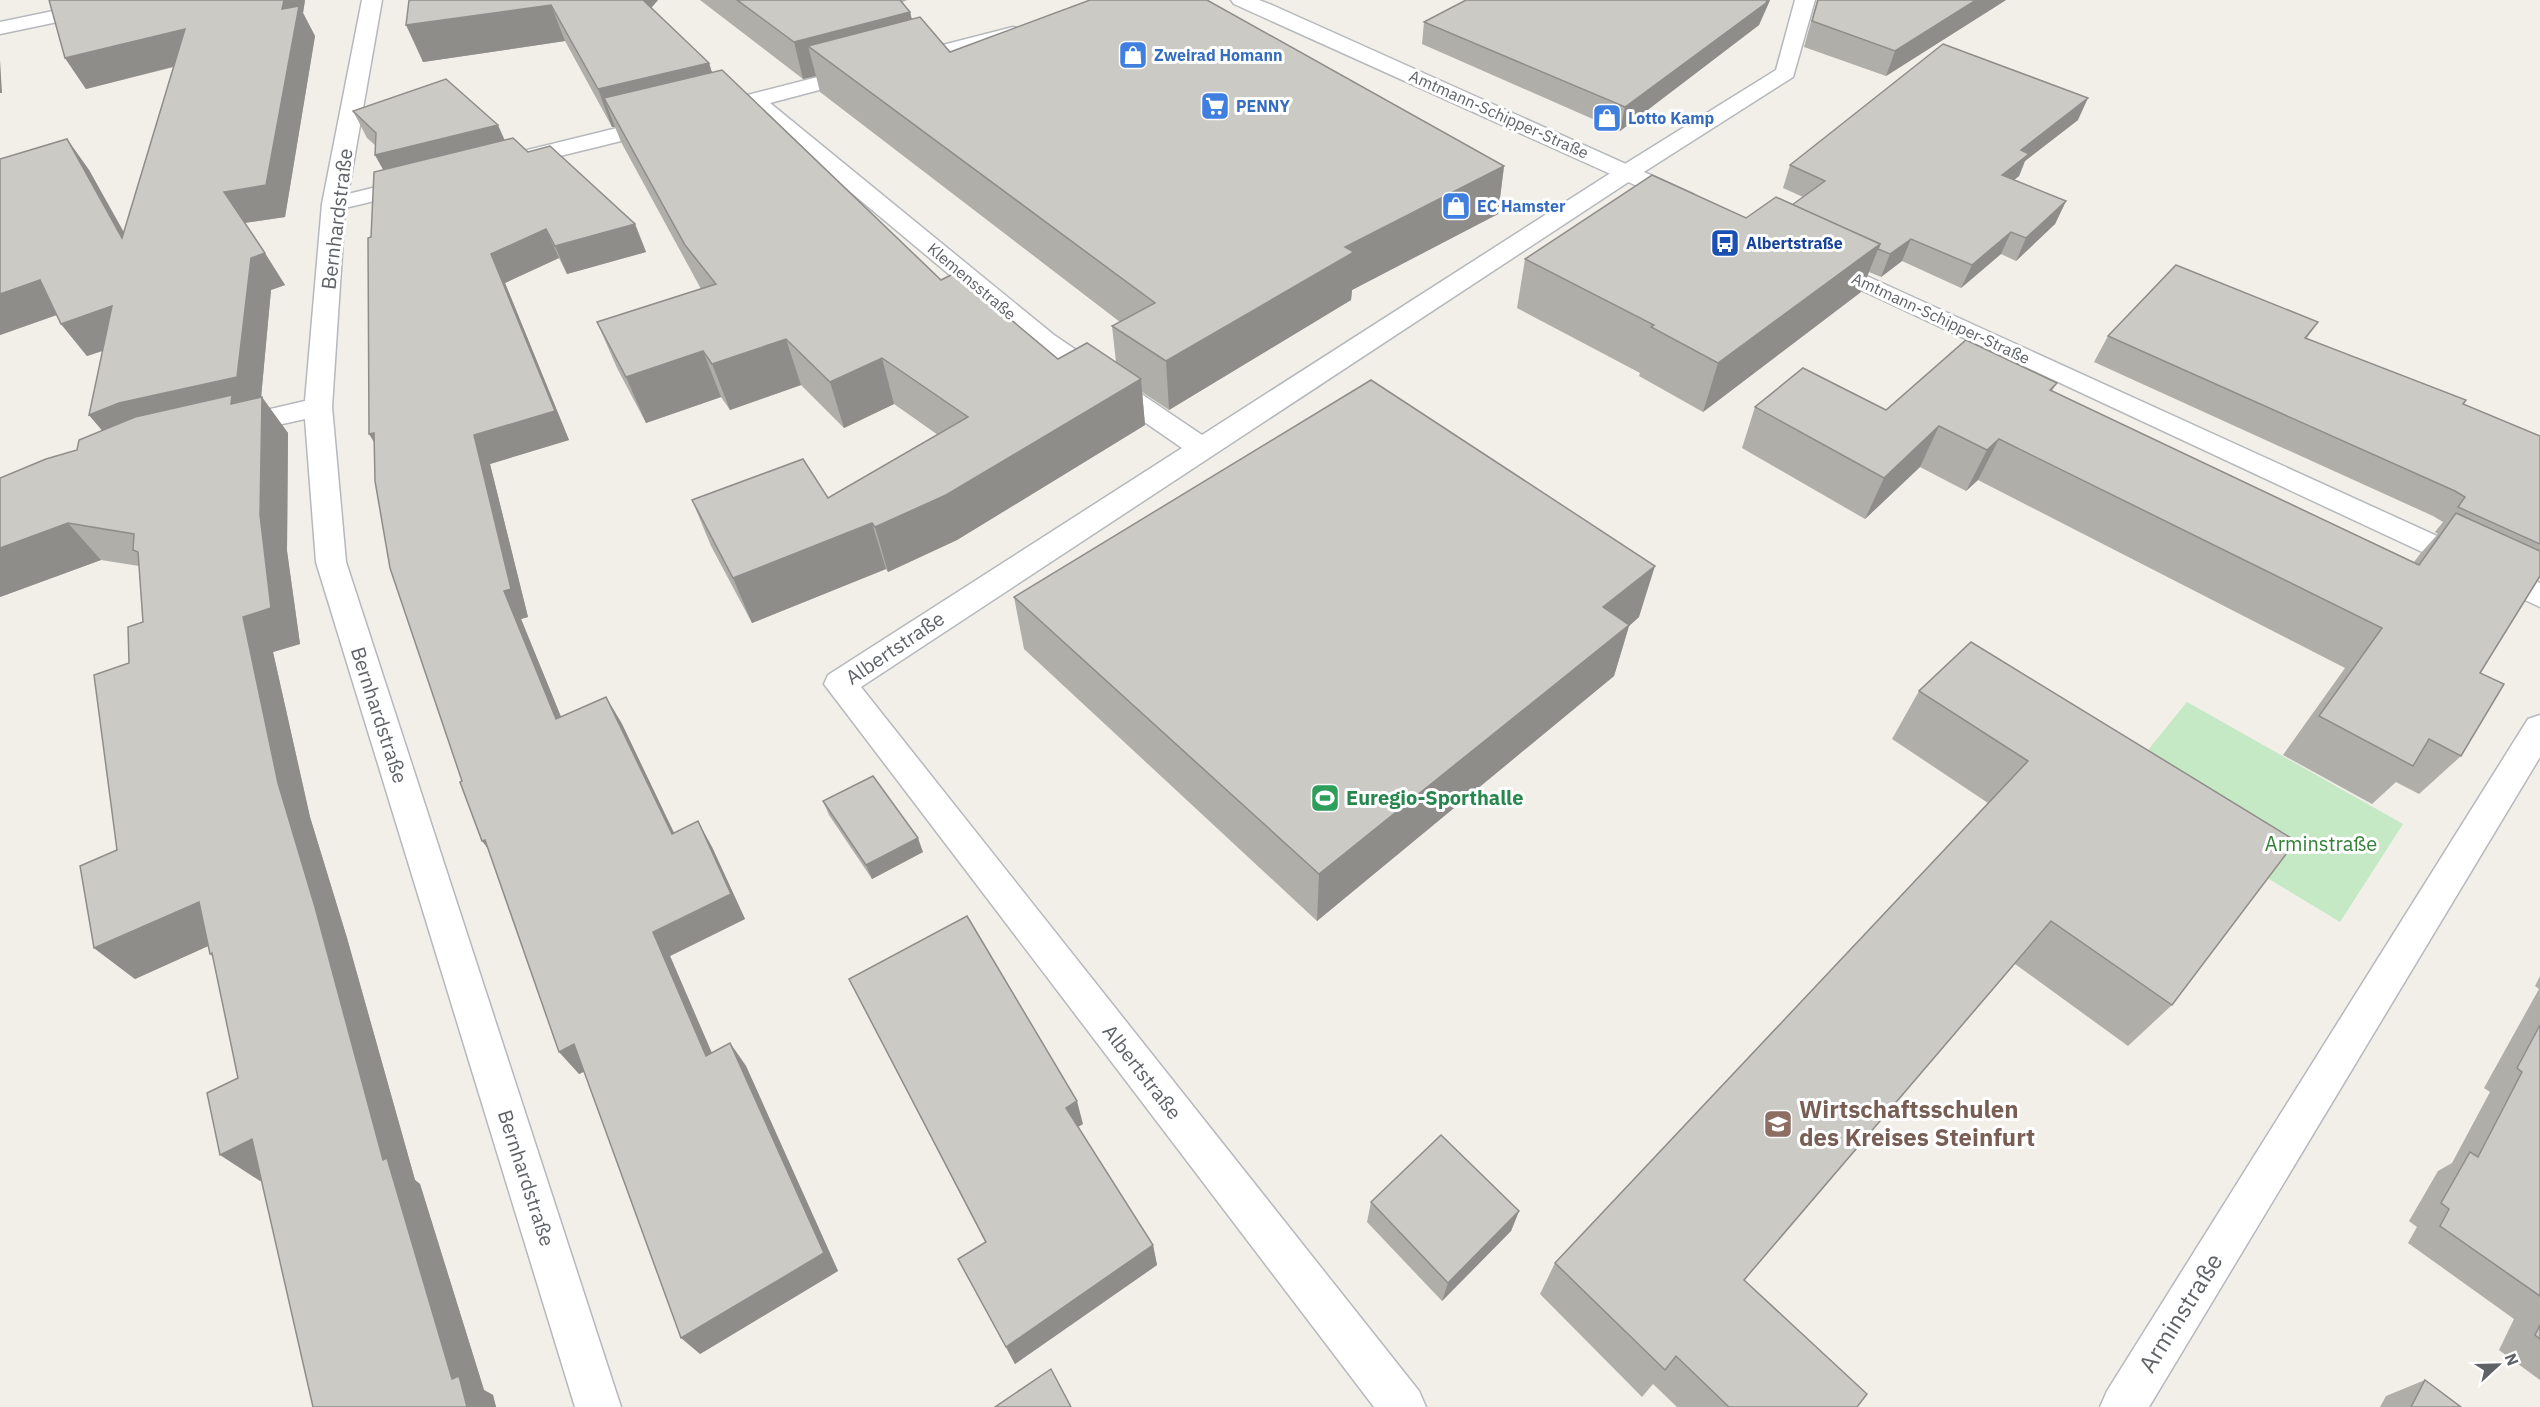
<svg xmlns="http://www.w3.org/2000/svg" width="2540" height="1407" viewBox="0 0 2540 1407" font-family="'IBM Plex Sans',sans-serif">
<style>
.green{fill:#c5e8c5}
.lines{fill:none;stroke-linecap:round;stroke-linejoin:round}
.minor-casing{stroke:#b5b8bc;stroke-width:3}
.tertiary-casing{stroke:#b5b8bc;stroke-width:3}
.minor{fill:#fff;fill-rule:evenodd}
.tertiary{fill:#fff;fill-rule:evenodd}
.wall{fill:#afaea9}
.shaded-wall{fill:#8f8d8a}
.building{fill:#cccac5;stroke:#8f8d8a;stroke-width:1.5}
.labels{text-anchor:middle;stroke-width:6;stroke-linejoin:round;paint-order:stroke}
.far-shop-label{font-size:16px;font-weight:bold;fill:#366cbe;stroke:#fff;text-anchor:start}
.far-street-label{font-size:16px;fill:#5f6368;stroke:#fff}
.far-transit-label{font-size:16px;font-weight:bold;fill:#164399;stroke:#fff;text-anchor:start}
.street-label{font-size:20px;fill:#5f6368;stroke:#fff}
.leisure-label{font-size:20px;font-weight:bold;fill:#27864d;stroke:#fff;text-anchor:start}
.park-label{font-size:20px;fill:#348238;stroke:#fff}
.near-education-label{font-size:24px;font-weight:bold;fill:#785e54;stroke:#fff;text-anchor:start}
.near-street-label{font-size:24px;fill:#5f6368;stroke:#fff}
</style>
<rect width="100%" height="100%" fill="#f1efe8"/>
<polygon class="green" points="2187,702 2403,824 2340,922 2118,787"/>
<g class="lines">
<g class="minor-casing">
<g id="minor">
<polygon points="362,0 382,0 348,194 417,177 425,179 429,184 425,189 345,208 332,407 346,562 621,1407 575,1407 316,562 305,419 232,435 222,432 218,426 222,420 305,401 322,204"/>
<polygon points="1795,0 1815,0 1793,77 1636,177 861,687 1419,1391 1426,1407 1374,1407 824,684 828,675 1182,448 1036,347 750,108 709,119 701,117 698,112 701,107 1013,27 1020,29 1023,33 1020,37 770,103 1054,335 1202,435 1620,167 1776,70"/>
<polygon points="662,117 670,119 673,124 670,129 511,168 503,166 500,161 503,156"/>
<polygon points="2540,715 2540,757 2149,1407 2100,1407 2107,1391 2528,719"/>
</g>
</g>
<g class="tertiary-casing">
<g id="tertiary">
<polygon points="106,0 144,0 141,4 134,6 0,34 0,22"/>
<polygon points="1231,0 1259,0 1272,5 1693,194 1697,199 1693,204 1685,206 1677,204 1234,4"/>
<polygon points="1825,257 2540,583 2540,607 1816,269 1813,264 1816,259"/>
</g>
</g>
<use href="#minor" class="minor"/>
<use href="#tertiary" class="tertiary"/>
</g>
<g class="wall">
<polygon points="49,0 305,0 303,13 315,36 285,217 245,223 285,285 271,290 261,397 288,433 287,551 300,644 273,652 310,817 347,938 415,1180 420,1184 484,1390 493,1395 496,1407 313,1407 262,1180 260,1181 213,957 210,954 208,946 135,979 94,948 117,850 129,663 143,622 139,566 101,560 0,597 77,450 102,430 89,415 103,351 87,356 61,324 57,315 0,335 0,159 67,139 89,170 124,233 174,67 86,89 65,58"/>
<polygon points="409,0 658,0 651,8 709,63 712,73 941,280 1058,359 1116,362 1112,326 1120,322 820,92 816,76 803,79 700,0 908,0 902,2 910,12 912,19 950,52 1504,166 1498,214 1352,290 1351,300 1169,410 1142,392 1145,425 957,540 888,572 886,569 752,623 711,546 692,500 828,498 938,435 894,404 844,428 801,385 730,410 721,397 646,423 617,368 597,322 701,289 621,142 615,127 612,127 565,41 423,62"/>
<polygon points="1466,0 1770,0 1759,25 1620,131 1422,44 1424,22"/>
<polygon points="1817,0 2006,0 1886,76 1804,47"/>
<polygon points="353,111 505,140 528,152 635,224 646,252 567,274 559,258 505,283 569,440 490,464 528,617 521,619 561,717 606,697 622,724 674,833 712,847 745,919 670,956 712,1053 730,1043 746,1066 838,1271 700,1354 584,1072 579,1074 488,849 462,781 374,443 371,237 383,169 375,155 376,146 367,138"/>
<polygon points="2078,120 2025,161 2019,176 2014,180 2066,201 2055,224 2016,261 2001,254 1961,288 1902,261 1881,277 1869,272 1861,292 1703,412 1639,376 1640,373 1517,308 1525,259 1746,218 1792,205 1803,197 1783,188 1790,165"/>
<polygon points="2318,322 2307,338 2540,436 2540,576 2480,673 2461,756 2419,794 2396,782 2372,804 2283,755 2345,668 1978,480 1966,491 1920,467 1865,519 1742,448 1755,407 1886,410 2057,383 2052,391 2414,562 2420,554 2438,534 2435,532 2443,522 2433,516 2094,362 2108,336"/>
<polygon points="1014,597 1639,617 1629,626 1614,676 1317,921 1024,649"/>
<polygon points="1971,642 2172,1005 2128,1046 2015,964 1744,1280 1857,1407 1677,1407 1653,1384 1642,1397 1540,1294 1555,1263 1988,803 1892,739 1919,691"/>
<polygon points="823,801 923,852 872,879 829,815"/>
<polygon points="2540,976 2540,1380 2499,1350 2514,1319 2408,1243 2417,1227 2409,1221 2438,1171 2452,1163 2490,1092 2484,1088 2539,989 2535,986"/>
<polygon points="849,979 1083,1124 1078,1127 1153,1245 1157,1265 1015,1364 958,1259 985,1242"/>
<polygon points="1371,1202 1519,1211 1511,1231 1442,1301 1367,1222"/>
<polygon points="2425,1380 2461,1407 2380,1407 2386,1396"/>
</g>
<g class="shaded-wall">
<polygon points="284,0 305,0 303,13 315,36 285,217 244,223 224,192 282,9"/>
<polygon points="632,0 658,0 640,21"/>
<polygon points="1767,0 1770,0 1759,25 1620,131 1625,107"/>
<polygon points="1976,0 2006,0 1886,76 1895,51"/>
<polygon points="551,5 565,41 423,62 406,25"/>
<polygon points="910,12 918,49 808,46 816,76 803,79 794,42"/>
<polygon points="185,29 203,59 86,89 65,58"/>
<polygon points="0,60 2,93 0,93"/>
<polygon points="709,63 721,100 604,98 615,127 612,127 598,89"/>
<polygon points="2088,98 2078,120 2025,161 2019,176 1992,197 2002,175 2021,150"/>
<polygon points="498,125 510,152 390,182 375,155"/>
<polygon points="67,139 89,170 145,270 122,238"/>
<polygon points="1504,166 1498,214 1352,290 1351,300 1169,410 1166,361 1345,247"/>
<polygon points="2066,201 2055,224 2016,261 2026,238"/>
<polygon points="635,224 646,252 567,274 555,246"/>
<polygon points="546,229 559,258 505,283 569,440 490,464 528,617 521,619 573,746 556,719 504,591 474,435 491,254"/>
<polygon points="2011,232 2001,254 1961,288 1972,265"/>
<polygon points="1911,239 1902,261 1881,277 1890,254"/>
<polygon points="1880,244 1861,292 1703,412 1718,363"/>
<polygon points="265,253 285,285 271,290 260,409 116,447 89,415 251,258"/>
<polygon points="40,280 65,312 0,335 0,294"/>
<polygon points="112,306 136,339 87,356 61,324"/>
<polygon points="786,339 801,385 730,410 712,364"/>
<polygon points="703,351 721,397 646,423 626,377"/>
<polygon points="882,358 894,404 844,428 830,382"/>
<polygon points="1141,379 1145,425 957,540 888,572 875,527"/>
<polygon points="262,397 288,433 287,551 300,644 273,652 310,817 347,938 415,1180 420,1184 484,1390 493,1395 496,1407 467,1407 452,1379 383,1160 278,783 243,617 260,515"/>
<polygon points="1939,426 1920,467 1865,519 1884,478"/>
<polygon points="374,433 387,463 369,434"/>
<polygon points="1999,439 1978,480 1966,491 1987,450"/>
<polygon points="68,523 101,560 0,597 0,548"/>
<polygon points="872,523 886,569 752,623 733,578"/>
<polygon points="1655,566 1639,617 1629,626 1614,676 1317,921 1319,874 1603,607"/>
<polygon points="606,697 622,724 687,860 672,834"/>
<polygon points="698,821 712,847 745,919 670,956 723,1079 706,1056 653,932"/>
<polygon points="918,838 923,852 872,879 866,865"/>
<polygon points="485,840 502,867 482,841"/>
<polygon points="199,902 235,934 135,979 94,948"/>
<polygon points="730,1043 746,1066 838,1271 700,1354 681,1338"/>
<polygon points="574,1044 593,1067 579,1074 559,1052"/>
<polygon points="1077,1101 1083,1124 1072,1130 1066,1108"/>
<polygon points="252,1139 291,1165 260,1181 220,1155"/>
<polygon points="1519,1211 1511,1231 1442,1301 1448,1283"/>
<polygon points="1153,1245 1157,1265 1015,1364 1006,1347"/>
</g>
<g class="building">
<polygon points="49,0 284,0 282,9 299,6 266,185 224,192 265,253 251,258 237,377 119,403 89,415 112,306 61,324 40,280 0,294 0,159 67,139 122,238 185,29 65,58"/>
<polygon points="409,0 643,0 709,63 598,89 551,5 406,25"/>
<polygon points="737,0 900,0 910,12 794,42"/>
<polygon points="1090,0 1207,0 1504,166 1345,247 1354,252 1166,361 1112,326 1155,303 808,46 920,17 950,52"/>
<polygon points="1466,0 1767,0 1766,3 1625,107 1424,22"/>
<polygon points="1818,0 1976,0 1895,51 1812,21"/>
<polygon points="1943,44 2088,98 2021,150 2029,154 2002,175 2066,201 2026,238 2011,232 1972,265 1911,239 1890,254 1878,249 1880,244 1792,205 1825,181 1790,165"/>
<polygon points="722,70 941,280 955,273 1058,359 1087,343 1141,379 946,495 875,527 872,523 733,578 692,500 803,459 828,498 968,417 882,358 830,382 786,339 712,364 703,351 626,377 597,322 716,284 685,245 604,98"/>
<polygon points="446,79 498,125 375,155 376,133 353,111"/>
<polygon points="513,138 528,152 550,146 635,224 555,246 546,229 491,254 555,411 474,435 511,589 504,591 556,719 606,697 672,834 698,821 731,894 653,932 706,1056 730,1043 824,1253 681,1338 574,1044 559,1052 485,840 482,841 460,782 462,781 390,568 375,481 374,433 369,434 368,238 371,237 374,172"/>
<polygon points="1652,175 1746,218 1776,197 1880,244 1718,363 1651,327 1654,325 1525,259"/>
<polygon points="2176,265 2318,322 2305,338 2466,400 2463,404 2540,436 2540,544 2458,507 2465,497 2455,491 2108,336"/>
<polygon points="1966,340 2057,383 2050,390 2419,565 2456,513 2540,551 2540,576 2480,673 2504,684 2461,756 2429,739 2413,766 2319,716 2382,628 1999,439 1987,450 1939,426 1884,478 1755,407 1803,368 1886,410"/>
<polygon points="1371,380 1655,566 1603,607 1629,625 1319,874 1014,597"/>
<polygon points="232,395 231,404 262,397 260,515 271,608 243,617 278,783 315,907 383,1160 387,1158 452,1379 459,1376 467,1407 313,1407 252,1139 220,1155 207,1093 238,1078 212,953 210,954 199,902 94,948 80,866 117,850 94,675 129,663 128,627 143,622 138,552 133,550 134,534 68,523 0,548 0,478 46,459 77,450 79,440 135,417"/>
<polygon points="1971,642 2296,841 2172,1005 2051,921 1744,1280 1867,1394 1857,1407 1729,1407 1676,1356 1665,1370 1555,1263 2028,761 1919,691"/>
<polygon points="873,776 918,838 866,865 823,801"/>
<polygon points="967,916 1077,1101 1066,1108 1153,1245 1006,1347 958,1259 986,1242 849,979"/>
<polygon points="2540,1025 2540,1296 2440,1226 2449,1209 2441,1203 2470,1152 2478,1157 2522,1072 2517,1068"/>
<polygon points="1441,1135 1519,1211 1448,1283 1371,1202"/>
<polygon points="2540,1325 2540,1339 2535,1335"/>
<polygon points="1051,1369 1071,1407 995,1407"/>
<polygon points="2425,1380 2461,1407 2411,1407"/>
</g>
<defs>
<g id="shop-square" transform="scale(1.5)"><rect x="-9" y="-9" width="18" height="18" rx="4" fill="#3f7fe0" stroke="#fff"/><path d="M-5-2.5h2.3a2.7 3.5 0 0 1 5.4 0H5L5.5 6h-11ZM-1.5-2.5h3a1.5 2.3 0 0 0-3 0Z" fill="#fff"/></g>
<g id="supermarket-square" transform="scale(1.5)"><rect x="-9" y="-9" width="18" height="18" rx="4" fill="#3f7fe0" stroke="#fff"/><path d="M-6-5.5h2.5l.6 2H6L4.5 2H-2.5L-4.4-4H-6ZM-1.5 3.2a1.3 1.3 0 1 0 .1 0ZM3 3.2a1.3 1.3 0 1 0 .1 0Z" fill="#fff"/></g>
<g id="bus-square" transform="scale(1.5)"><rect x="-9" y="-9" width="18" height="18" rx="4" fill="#1a4fb4" stroke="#fff"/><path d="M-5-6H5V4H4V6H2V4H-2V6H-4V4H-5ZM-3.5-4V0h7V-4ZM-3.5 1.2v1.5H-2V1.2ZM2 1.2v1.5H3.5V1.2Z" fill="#fff"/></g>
<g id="stadium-square" transform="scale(1.5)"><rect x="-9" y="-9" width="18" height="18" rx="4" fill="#2e9e5b" stroke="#fff"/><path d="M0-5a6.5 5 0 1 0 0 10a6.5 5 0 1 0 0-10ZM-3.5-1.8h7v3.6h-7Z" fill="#fff"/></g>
<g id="school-square" transform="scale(1.5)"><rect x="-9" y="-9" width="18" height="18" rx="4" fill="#8d6e63" stroke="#fff"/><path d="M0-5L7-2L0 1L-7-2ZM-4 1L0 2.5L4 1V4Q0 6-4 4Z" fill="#fff"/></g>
</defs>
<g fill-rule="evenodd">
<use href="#shop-square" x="1133" y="55"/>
<use href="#supermarket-square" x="1215" y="106"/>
<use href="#shop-square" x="1607" y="118"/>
<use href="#shop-square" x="1456" y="206"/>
<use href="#bus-square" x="1725" y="243"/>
<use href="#stadium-square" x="1325" y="798"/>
<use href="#school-square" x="1778" y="1124"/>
</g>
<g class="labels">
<g class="far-shop-label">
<text x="1154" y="61">Zweirad Homann</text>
<text x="1236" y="112">PENNY</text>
<text x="1628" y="124">Lotto Kamp</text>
<text x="1477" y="212">EC Hamster</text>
</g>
<g class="far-street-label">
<text transform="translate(1499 114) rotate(24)" y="6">Amtmann-Schipper-Straße</text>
<text transform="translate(972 281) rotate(40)" y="6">Klemensstraße</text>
<text transform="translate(1941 318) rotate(25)" y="6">Amtmann-Schipper-Straße</text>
</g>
<g class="far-transit-label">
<text x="1746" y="249">Albertstraße</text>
</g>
<g class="street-label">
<text transform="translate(337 219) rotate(-83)" y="7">Bernhardstraße</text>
<text transform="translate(895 648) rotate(-34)" y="7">Albertstraße</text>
<text transform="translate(379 715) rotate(72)" y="7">Bernhardstraße</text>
<text transform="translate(1142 1072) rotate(52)" y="7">Albertstraße</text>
<text transform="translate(526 1178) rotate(72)" y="7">Bernhardstraße</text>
</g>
<g class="leisure-label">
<text x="1346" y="805">Euregio-Sporthalle</text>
</g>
<g class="park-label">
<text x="2321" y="851">Arminstraße</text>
</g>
<g class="near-education-label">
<text x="1799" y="1118">Wirtschaftsschulen<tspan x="1799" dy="28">des Kreises Steinfurt</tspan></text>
</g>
<g class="near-street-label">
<text transform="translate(2181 1313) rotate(-58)" y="8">Arminstraße</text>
</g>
</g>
<g transform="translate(2498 1365) rotate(68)" stroke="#ffffff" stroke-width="4.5" paint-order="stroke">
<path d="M0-4.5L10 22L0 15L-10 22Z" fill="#5f6368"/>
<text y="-9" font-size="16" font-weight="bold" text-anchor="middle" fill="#5f6368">N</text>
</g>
</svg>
